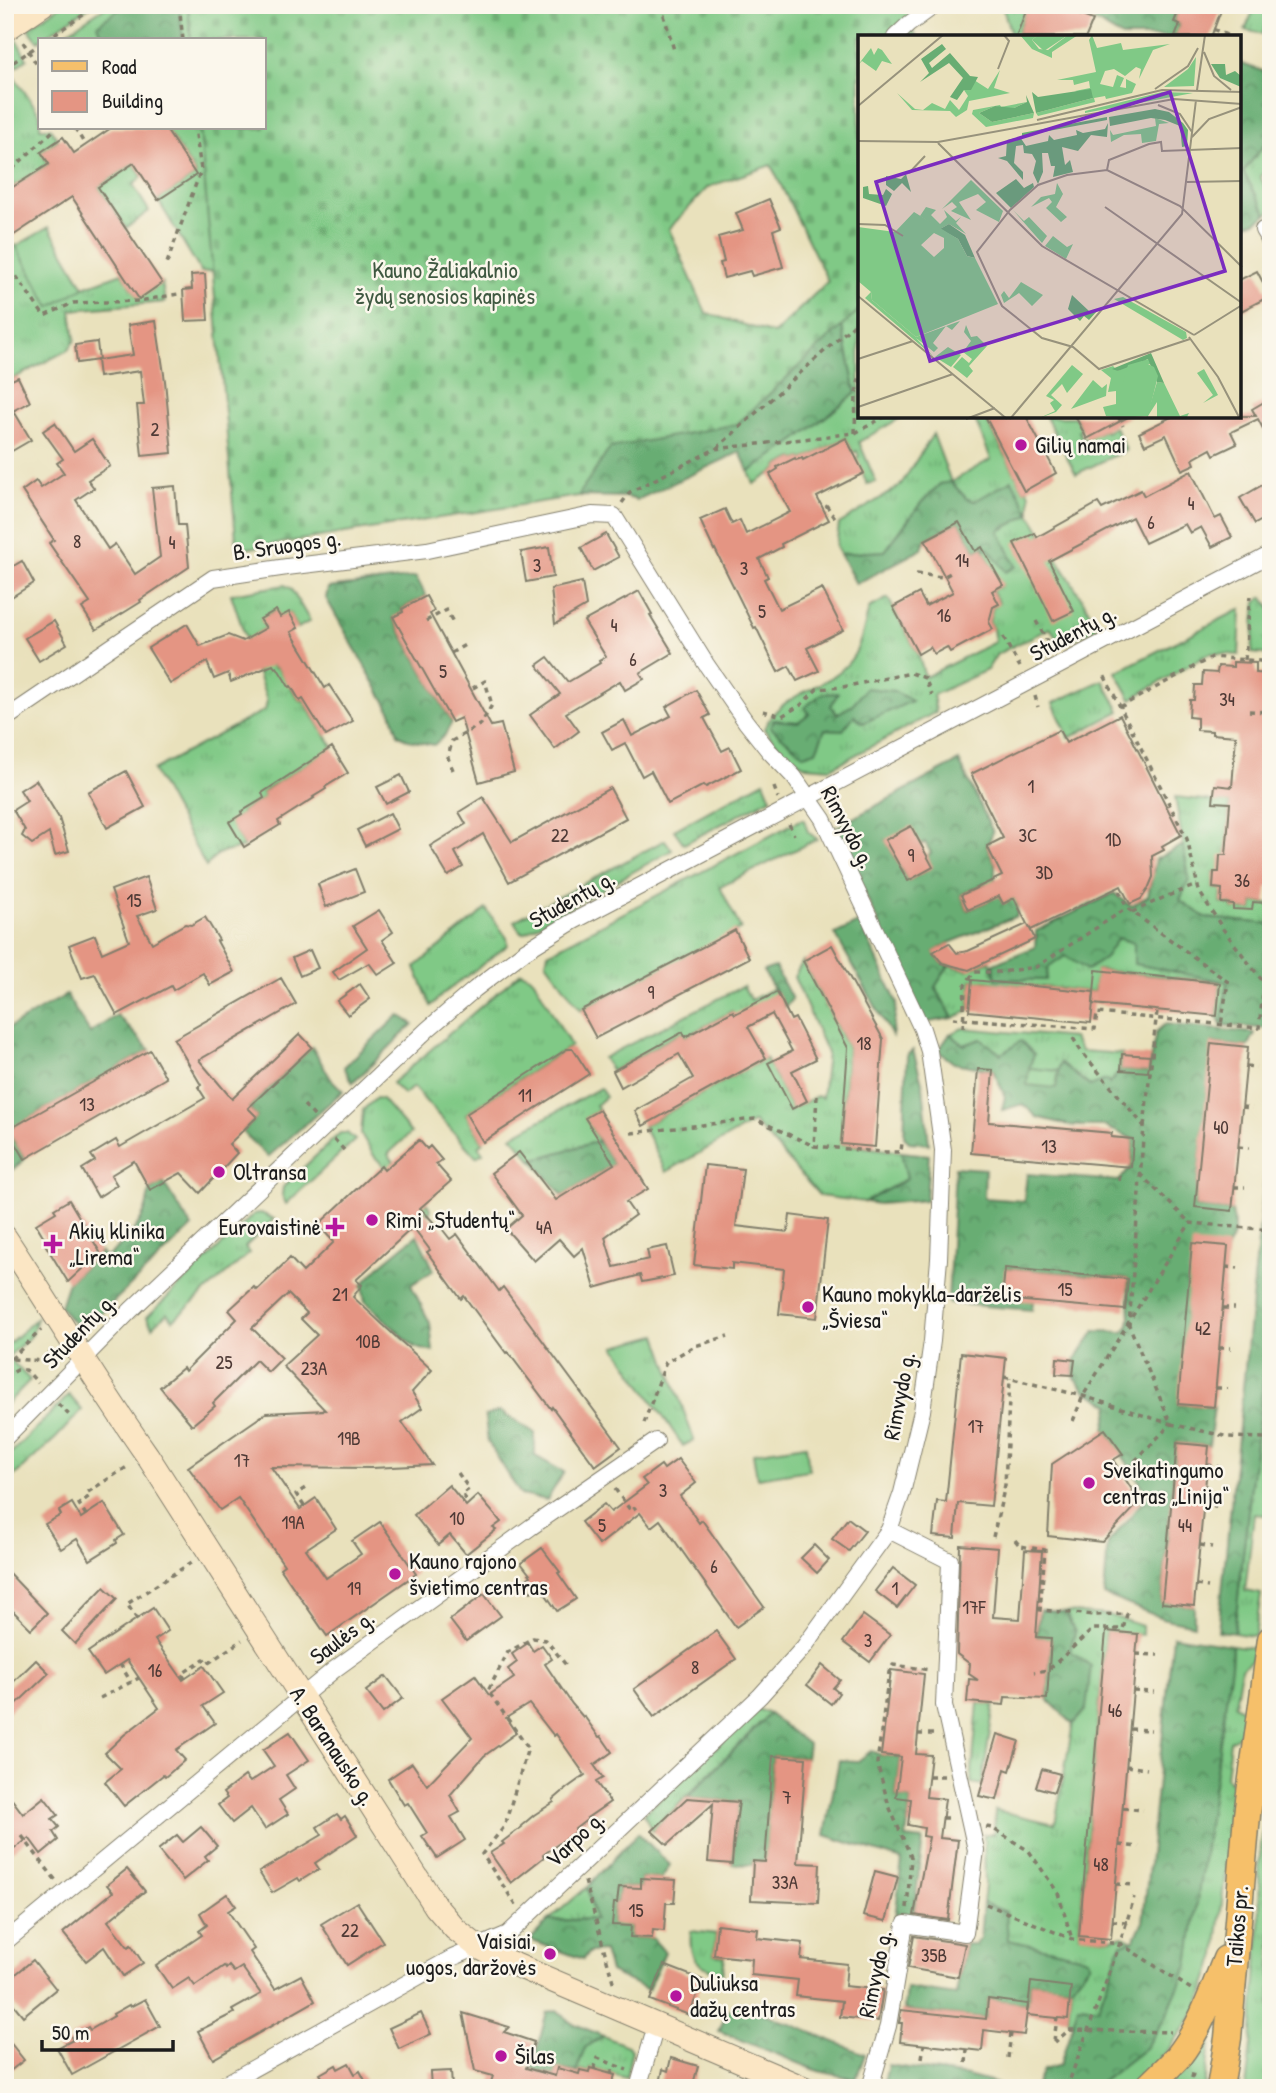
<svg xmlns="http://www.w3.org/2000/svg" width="1276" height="2093" viewBox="0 0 1276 2093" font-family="'Patrick Hand',sans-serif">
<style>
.grass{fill:url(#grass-tufts);stroke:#4e7251;stroke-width:2;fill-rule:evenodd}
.forest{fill:url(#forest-crowns);stroke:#426448;stroke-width:2;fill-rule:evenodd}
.cemetery{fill:url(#cemetery-stones);stroke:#4e7251;stroke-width:2;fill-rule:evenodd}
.green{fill:#80c986;stroke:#4e7251;stroke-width:2}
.building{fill:#e49583}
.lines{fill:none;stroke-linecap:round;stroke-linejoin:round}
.street-casing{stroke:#827e6c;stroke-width:18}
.secondary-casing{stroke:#827e6c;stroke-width:25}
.primary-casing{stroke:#827e6c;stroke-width:29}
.path{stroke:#827e6c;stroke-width:3.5;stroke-dasharray:5 5;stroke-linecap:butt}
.street{stroke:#fff;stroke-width:16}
.secondary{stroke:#fbe6c4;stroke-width:23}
.primary{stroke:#f6c06b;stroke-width:26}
.poi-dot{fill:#b5179e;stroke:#fbf7ec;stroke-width:2.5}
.labels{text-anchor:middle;stroke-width:5;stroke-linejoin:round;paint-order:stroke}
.number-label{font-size:19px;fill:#4e3a36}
.park-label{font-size:23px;fill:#3f5941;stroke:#fbf7ec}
.poi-label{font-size:23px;fill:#1c1c1c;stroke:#fbf7ec;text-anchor:start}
.street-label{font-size:23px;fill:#1c1c1c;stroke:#fbf7ec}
.inset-road{fill:none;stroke:#97927c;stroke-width:2}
.view{fill:#7b2cbf;fill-opacity:0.15;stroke:#7b2cbf;stroke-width:3.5}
.inset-edge{fill:none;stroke:#1c1c1c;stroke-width:3.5}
</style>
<defs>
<pattern id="grass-tufts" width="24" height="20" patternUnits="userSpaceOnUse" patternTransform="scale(1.75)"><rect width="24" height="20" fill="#80c986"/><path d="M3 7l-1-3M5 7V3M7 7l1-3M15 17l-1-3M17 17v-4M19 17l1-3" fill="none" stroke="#6eac73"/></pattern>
<pattern id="forest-crowns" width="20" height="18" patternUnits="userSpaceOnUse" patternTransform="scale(1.75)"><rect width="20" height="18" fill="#68ad73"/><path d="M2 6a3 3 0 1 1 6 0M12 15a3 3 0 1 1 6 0" fill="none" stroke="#558c5e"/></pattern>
<pattern id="cemetery-stones" width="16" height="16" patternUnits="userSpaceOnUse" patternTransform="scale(1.75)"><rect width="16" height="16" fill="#80c986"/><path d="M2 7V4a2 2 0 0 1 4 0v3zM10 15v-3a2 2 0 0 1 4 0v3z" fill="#6eac73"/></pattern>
</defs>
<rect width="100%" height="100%" fill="#fbf7ec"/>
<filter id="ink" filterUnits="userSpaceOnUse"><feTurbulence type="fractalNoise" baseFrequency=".0143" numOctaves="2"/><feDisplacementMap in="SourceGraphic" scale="14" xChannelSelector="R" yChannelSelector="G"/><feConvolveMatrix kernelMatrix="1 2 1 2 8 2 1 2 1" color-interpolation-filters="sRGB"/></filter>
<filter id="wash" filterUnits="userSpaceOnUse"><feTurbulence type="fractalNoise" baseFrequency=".00686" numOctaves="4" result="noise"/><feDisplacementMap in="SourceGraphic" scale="28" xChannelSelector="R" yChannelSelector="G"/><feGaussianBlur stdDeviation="1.57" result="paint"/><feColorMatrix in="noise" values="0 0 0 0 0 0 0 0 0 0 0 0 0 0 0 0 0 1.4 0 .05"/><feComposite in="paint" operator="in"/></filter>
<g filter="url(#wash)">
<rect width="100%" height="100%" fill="#e9e1bc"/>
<g class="grass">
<polygon points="62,5 92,5 38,41 28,28"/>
<polygon points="108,5 125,5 98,25 104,40 55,40"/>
<polygon points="179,5 188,5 191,40 183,40"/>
<polygon points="1002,5 1028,5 1016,37 1012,37"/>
<polygon points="1256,5 1271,5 1263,34 1245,30"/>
<polygon points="15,37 27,59 10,71 40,114 40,128 50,128 58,140 41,152 49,164 5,192 5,43"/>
<polygon points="165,128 200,128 213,271 201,272 158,200 196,175"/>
<polygon points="1271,136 1271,170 1260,176 1271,198 1271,211 1267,214 1243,172"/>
<polygon points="134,163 142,177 133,185 149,211 126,228 98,187"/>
<polygon points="5,244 16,246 50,307 84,287 122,273 139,298 162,283 165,302 71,310 75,340 68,350 5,383"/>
<polygon points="859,310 860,416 902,417 859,442 876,482 867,484 856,458 859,456 857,451 853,453 846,438 803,460 802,458 796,460 794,458 777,466 778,469 754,484 749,472 796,440 856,393 842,326"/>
<path d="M974 417H985L1024 490 1027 489 1030 495V514L1098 625 1096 628 1065 644 1060 642 1050 628 997 654 987 670 933 695 936 712 831 768 806 766 789 758 764 729C779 690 834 690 854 655 862 642 865 623 869 608L888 598 918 654 925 677 995 642 993 629 989 622 993 607 999 603 992 591 1002 585 982 547 989 549 1006 571 975 501 967 499 951 482 940 484 921 503 885 551 840 554 836 547 839 524 900 486 933 434 951 482 991 459ZM867 688 843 730 825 729 816 750 774 720 798 722 809 714 831 706 837 714 851 706Z"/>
<polygon points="1046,417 1075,417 1082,429 1079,431 1083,440 1104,430 1106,432 1115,427 1126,450 1076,474"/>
<polygon points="285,585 291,589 310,621 298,628 289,612 280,617 275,610 261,619 266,628 254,635 274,668 277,667 300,701 303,700 333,747 262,793 264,798 241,812 242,814 230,822 244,847 217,854 206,867 153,770 265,710 267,701 231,594"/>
<polygon points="1263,597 1271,608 1271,655 1252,653 1256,602"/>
<polygon points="1241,609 1239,655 1210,653 1131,699 1116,672"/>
<polygon points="1103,680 1120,711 1069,738 1053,703"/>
<polygon points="764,781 771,798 684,844 674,830"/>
<polygon points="1175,797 1230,803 1226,855 1219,872 1214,872 1213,888 1222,889 1221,903 1233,904 1233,909 1252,910 1253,902 1271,904 1270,924 1206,918 1180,900 1189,879"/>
<polygon points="800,820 804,820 808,832 817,839 720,887 741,929 581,1010 546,962 548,953"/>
<polygon points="665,840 672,850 524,933 520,931 514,921"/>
<polygon points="486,909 507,938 508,945 443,994 431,1006 415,967"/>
<polygon points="1117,938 1135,943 1135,964 1228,982 1221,1025 1217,1016 1220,982 1097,970 1094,992 972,980 969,1011 953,1018 935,987 949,965 967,970 990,961 996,979 1046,980 1047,968 1065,956 1104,959"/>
<polygon points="803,961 848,1048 841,1144 901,1152 907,1178 865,1202 820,1196 754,1122 666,1172 643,1126 766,1058 792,1109 817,1096 822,1098 827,1053 794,977"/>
<polygon points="521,972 530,976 534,980 571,1046 466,1114 483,1142 478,1146 483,1153 476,1157 413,1087 404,1095 392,1083"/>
<polygon points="743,986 751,1000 772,989 777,992 741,1025 732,1011 685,1037 682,1032 612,1071 603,1058"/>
<polygon points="963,1028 1073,1038 1081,1051 1122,1054 1121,1070 1109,1084 1105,1081 1090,1086 1061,1063 1058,1071 1029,1068 1034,1054 1001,1055 981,1039 964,1045 950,1034"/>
<polygon points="600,1088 606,1097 596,1105 599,1110 586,1118 599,1141 532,1160 512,1136"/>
<polygon points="376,1098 382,1099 411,1133 388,1154 431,1209 429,1214 374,1156 361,1134 363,1110"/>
<polygon points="340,1133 347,1133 355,1140 286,1204 282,1195 283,1187"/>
<polygon points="261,1213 274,1219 245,1247 250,1253 173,1320 167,1313 152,1327 147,1317 254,1214"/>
<polygon points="1271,1312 1271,1452 1267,1481 1271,1485 1271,1516 1254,1514 1245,1591 1261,1594 1255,1635 1252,1636 1234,1633"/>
<polygon points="37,1318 32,1335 8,1357 30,1380 5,1406 5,1347"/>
<polygon points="657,1335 694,1440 683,1446 615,1346"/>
<polygon points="69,1395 82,1410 56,1438 5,1484 5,1459"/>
<polygon points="1065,1612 1109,1615 1142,1626 1142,1635 1106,1631 1079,1935 1111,1939 1123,1936 1133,1941 1121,1944 1098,2008 1079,2006 1073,2024 1068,2019 1071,1987 1090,1964 1079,1956 1007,1940 1006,1912 983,1903 985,1885 984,1834 994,1834 995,1810 1055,1824 1073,1724 1086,1709 1070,1651 1075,1632"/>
<polygon points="1232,1645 1253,1648 1251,1661 1241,1668 1235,1705 1244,1711 1240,1735 1230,1741 1226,1777 1235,1785 1216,1955 1198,2009 1140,2088 1091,2088 1108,2077 1231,1666"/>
<polygon points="978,1703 994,1704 982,1785 971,1783"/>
<polygon points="758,1709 769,1714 652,1831 644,1814"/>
<polygon points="1271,1755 1271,2088 1246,2088 1251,2045 1260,1924 1259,1864"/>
<polygon points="587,1887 596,1919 548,1921"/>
<path d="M691 1931 716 1934 714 1955 725 1957 722 1975C697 1963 688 1962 691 1931Z"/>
<polygon points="1214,2015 1204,2088 1161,2088"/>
<polygon points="603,2036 628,2046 632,2050 626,2078 590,2068 589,2072 580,2070 579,2074 576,2072 585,2048"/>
</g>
<g class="forest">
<polygon points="125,5 179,5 183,40 104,40 97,25"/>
<polygon points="1100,5 1181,5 1174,22 1180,24 1176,37 1122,37 1093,20"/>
<polygon points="1239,63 1271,74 1271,136 1243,172 1267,214 1255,222 1241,225"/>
<polygon points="842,326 856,393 796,440 749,472 740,452 637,500 626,497 578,496 610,448 737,424"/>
<polygon points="1012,480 1030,514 999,531 1016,566 1006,572 989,549 982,547 975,551 959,522 925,540 922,549 856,584 840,554 885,551 921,503 940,484 951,482 967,499 975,501"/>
<polygon points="416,577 426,596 402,609 403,612 393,618 452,722 445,735 434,745 408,740 398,734 391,712 326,598 328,588"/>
<polygon points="866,688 894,691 912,701 863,723 854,716 843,730 825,729 816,751 804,755 770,727 774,720 798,722 809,714 805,707 822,694 838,693 831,706 837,714 851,706"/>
<path d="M959 761 993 832 987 846 995 862V887L1003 903 1017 896V916L949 943 934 952 942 963 949 965 935 987 953 1018 924 1023 835 828ZM886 840 921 845 925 842 931 853 926 856 932 867 908 881ZM985 883 993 899 968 910 961 895Z"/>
<polygon points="1183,845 1189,879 1180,900 1206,918 1270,924 1271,1029 1221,1025 1227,982 1134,964 1134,943 1118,938 1104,959 1087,970 1065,956 1048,968 1046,980 996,979 993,964 1035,947 1036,931 1114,893 1131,906 1148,896 1156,859"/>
<polygon points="860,922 897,1003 892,1036 835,934"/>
<polygon points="775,967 792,999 785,1007 763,971"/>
<polygon points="66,995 90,1033 117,1015 150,1050 9,1130 25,1159 5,1176 5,1030"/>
<polygon points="399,1015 413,1024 353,1083 344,1067"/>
<path d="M1165 1024 1255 1033 1248 1047 1212 1043 1195 1207 1232 1211C1235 1223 1236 1235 1228 1246L1178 1404 1214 1407 1209 1446 1177 1443 1162 1602 1194 1606V1625L1162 1618 1104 1595 1108 1543 1148 1495 1105 1429 1110 1405 1086 1391 1073 1375 1075 1360 1095 1331 1124 1332 1129 1325 1130 1318 1128 1279 1006 1268 1033 1301 1032 1310 948 1303 955 1167 985 1169 984 1198 1024 1201 1027 1174 1119 1181 1131 1167 1133 1139 1104 1126H1072L1037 1117 1023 1104 1002 1110 1005 1096 993 1070 954 1063 938 1051 950 1034 964 1045 981 1039 1001 1054 1021 1041 1034 1054 1029 1068 1056 1087 1060 1063 1090 1086 1106 1080 1109 1084 1121 1070 1148 1072 1156 1032Z"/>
<polygon points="312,1047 331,1079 343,1091 268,1157 242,1132 257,1117 248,1108"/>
<polygon points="913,1050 923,1086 929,1144 909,1142 904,1136 907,1055"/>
<polygon points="1271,1114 1271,1312 1234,1633 1218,1631"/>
<polygon points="599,1141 614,1164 563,1196 532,1160"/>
<polygon points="901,1152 929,1155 926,1200 879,1204 865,1202 907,1179"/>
<path d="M163 1182 192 1227 90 1324 85 1327C72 1326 67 1315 60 1306L68 1282 100 1252 106 1258C120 1246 137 1230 144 1213 147 1206 148 1197 150 1190Z"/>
<polygon points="417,1235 434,1270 411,1285 430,1323 433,1352 414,1347 365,1301 362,1285 383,1263"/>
<polygon points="500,1411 535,1433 535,1456 564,1472 547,1500 521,1495 488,1442 485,1416"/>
<polygon points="1040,1610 1065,1612 1075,1632 1070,1651 1091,1666 1086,1709 1073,1724 1047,1699 1051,1639 1036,1637"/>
<polygon points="1173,1636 1232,1645 1231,1666 1188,1965 1166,2016 1145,2048 1108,2077 1091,2088 1034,2088 1043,2070 1060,2065 1078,2006 1098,2008 1121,1944 1133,1941 1143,1922"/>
<polygon points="769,1714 808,1744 806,1758 773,1756 766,1862 753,1861 753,1865 732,1864 738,1802 687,1798"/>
<polygon points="871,1751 881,1755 901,1757 896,1797 911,1799 906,1838 923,1840 913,1918 895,1918 902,1860 825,1835 839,1760 858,1761"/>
<polygon points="638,1833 670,1865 661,1879 641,1878 641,1888 619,1887 617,1903 614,1903 612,1924 631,1926 630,1937 652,1938 665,1952 648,1990 610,1972 604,1951 589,1952 583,1959 530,1940 548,1921 595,1919 587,1887"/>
<polygon points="983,1903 1006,1912 1008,1940 1079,1956 1088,1959 1090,1964 1071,1987 1031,1982 1028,2004 988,1999 986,2019 904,2010 906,1988 956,1995 965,1944 975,1944 980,1938"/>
<polygon points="738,2003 865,2054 856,2079 818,2071 719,2031 727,2012"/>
<polygon points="557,2010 570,2022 603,2036 585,2048 576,2072 558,2069 555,2076 532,2069 547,2012"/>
<polygon points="888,2065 967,2076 1012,2088 883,2088"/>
</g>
<path class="cemetery" d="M188 5H918L912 11 909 24 917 37H860L859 310 737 424 610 448 578 496 237 550 200 128H264V40H191ZM771 165 828 281 774 334 706 313 669 229 708 187Z"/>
<g class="green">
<polygon points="49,227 84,287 50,307 16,246"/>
<polygon points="1029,1068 1058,1071 1056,1088 1027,1085"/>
<polygon points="806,1445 809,1470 757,1478 753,1453"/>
</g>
<g id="blocks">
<g class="building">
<polygon points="1028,5 1053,5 1093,20 1086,37 1016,37"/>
<polygon points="1181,5 1223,5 1211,37 1175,37 1180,24 1174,22"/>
<polygon points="111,128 165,128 196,175 158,200 134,163 98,187 162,283 139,299 72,197 5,241 5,192 49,164 41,152 63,137 74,153"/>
<polygon points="769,199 781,227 773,230 783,267 752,276 750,271 724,278 720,263 724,262 718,237 743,230 736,213"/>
<polygon points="1257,271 1270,296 1239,312 1239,280"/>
<polygon points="205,274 208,320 185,321 183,290 192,289 191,275"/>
<polygon points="156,321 165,381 172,453 142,456 137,405 144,405 140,371 99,377 97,360 133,355 128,325"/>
<polygon points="97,342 99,360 77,363 75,345"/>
<polygon points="18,377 30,402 5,415 5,383"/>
<polygon points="1271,398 1271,444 1258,419 1231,432 1237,444 1214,455 1211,449 1193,459 1195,464 1182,470 1166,435 1145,445 1139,433 1173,416 1256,416 1252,409"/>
<polygon points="15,413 31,440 5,455 5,419"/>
<polygon points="985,416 1026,416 1056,473 1024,491"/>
<polygon points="1075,416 1130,416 1087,439"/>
<polygon points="55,423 74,451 92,439 110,466 88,480 94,488 76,500 108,549 115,544 135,574 160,557 152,488 175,486 178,525 185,525 189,567 140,600 141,602 96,630 82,608 90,603 49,543 54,540 22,491 36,481 41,488 64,473 57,463 63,459 43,431"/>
<polygon points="846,438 864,473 817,497 829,520 781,544 782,547 759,559 768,577 764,579 779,609 822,588 843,630 807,648 819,671 797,681 789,666 778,672 756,627 754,628 715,549 714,550 700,520 725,509 732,524 740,520 746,534 790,512 770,474 778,469 777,467 795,458 796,460 802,458 803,460"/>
<polygon points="1191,471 1215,519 1221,516 1232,537 1212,547 1201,527 1190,533 1185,524 1145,543 1132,517 1049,561 1074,611 1053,621 1014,543 1035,533 1037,537 1098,503 1102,509 1141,490 1144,496"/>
<polygon points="1271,480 1271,515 1255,524 1240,498"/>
<polygon points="959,522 975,551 982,547 1003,585 992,591 999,604 993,607 989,622 993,629 950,652 947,647 934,654 930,647 918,654 893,607 919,593 926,606 953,592 925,540"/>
<polygon points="606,534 619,557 593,571 581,548"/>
<polygon points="549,547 553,577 526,582 521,552"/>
<polygon points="22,561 34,583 5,601 5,571"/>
<polygon points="582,582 586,606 555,624 551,589"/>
<polygon points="639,591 652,614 650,615 673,653 640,673 644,679 625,690 620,681 566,713 579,731 555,749 530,715 560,694 537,665 548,657 568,682 600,663 599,661 606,657 584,621"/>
<polygon points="426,596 434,611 430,614 491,726 501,724 514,772 479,782 461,718 452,722 393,617 403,612 402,609"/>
<polygon points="276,610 280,617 289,612 298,628 291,632 325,688 329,685 353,721 326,736 303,699 300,701 291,686 289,687 277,667 275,668 273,665 231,682 228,673 214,679 207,662 170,684 148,648 187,624 200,646 228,635 243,641 266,628 260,619"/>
<polygon points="54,621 67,644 39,661 25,638"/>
<polygon points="1233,662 1256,663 1256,673 1271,674 1269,704 1271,705 1271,887 1267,887 1266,903 1253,902 1252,910 1233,909 1233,904 1221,903 1222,889 1213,888 1214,872 1219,872 1220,855 1226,855 1230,803 1213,802 1215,785 1232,787 1236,736 1212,734 1212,731 1197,730 1197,718 1189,717 1190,700 1194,700 1195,685 1202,685 1203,672 1217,673 1218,666 1233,667"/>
<polygon points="696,690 710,715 704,718 722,751 730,747 741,769 706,787 704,785 668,804 651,771 642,776 625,743 612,750 602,732 624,720 632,736 671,716 666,707"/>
<polygon points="1120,715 1181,835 1162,846 1164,850 1152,856 1153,877 1148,889 1141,899 1130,904 1121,886 1031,930 1028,925 1035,939 969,970 942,963 933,952 949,943 957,953 968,951 1027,924 1014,898 1003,904 999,896 968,910 961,895 1002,876 987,846 1003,838 971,774 1059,730 1066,743"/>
<polygon points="332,747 348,773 325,787 326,789 313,797 314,798 278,821 280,825 244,847 229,822 242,814 241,812 264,798 262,793"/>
<polygon points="126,771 145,807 107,828 88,792"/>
<polygon points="401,775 409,792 386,804 377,787"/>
<polygon points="36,780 59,818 69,851 55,855 49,833 32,844 22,836 25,830 13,810 27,801 20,790"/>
<polygon points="610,788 626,818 509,882 483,834 455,852 463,867 448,876 430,846 466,824 459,812 483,797 512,842"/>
<polygon points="390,813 398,829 365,846 357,830"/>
<polygon points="911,826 933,867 908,881 885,840"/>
<polygon points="355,869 364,892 326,907 318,884"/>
<polygon points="146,877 157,909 137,916 152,943 185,924 191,925 205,917 219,940 217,941 234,972 210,985 203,973 173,990 171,986 117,1015 95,974 82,978 69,945 95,935 102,953 129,941 111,890"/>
<polygon points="379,910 393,932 382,940 397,963 378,975 369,963 339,980 333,972 367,948 353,926"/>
<polygon points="735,930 749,958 596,1038 581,1010"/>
<polygon points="832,945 883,1039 875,1147 841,1144 848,1048 803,961"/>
<polygon points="310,950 318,968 300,976 292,958"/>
<polygon points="1096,970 1220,983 1217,1016 1093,1004"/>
<polygon points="281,978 296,1004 199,1060 232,1099 300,1034 312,1047 248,1108 257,1117 229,1144 237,1153 200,1193 181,1173 150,1190 134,1161 111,1175 117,1185 98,1197 82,1169 95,1161 91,1155 116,1140 120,1147 205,1098 198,1087 201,1085 174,1039"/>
<polygon points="972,980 1094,992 1091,1023 969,1011"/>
<polygon points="360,984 370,999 348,1015 337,1001"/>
<polygon points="777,992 791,1020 795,1018 816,1059 792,1071 807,1101 792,1109 768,1063 792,1051 772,1014 748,1027 766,1058 643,1126 635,1111 693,1078 679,1054 621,1087 613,1071 683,1032 685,1037 733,1011 735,1014"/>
<polygon points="1211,1043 1248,1047 1232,1211 1195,1207"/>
<polygon points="567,1049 573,1049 589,1074 483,1142 466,1114"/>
<polygon points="150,1050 166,1078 25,1159 8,1130"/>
<polygon points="1122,1054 1150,1056 1148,1072 1121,1070"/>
<polygon points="978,1069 993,1070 989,1122 1112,1133 1111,1137 1133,1139 1131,1167 971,1153"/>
<polygon points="599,1110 648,1189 626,1202 635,1215 605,1237 614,1267 649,1259 647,1250 667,1246 674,1276 642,1282 640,1275 595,1288 583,1248 574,1256 559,1239 534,1261 506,1229 522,1215 491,1173 519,1152 556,1200 614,1164 585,1118"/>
<polygon points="419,1140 427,1149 430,1146 442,1160 436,1164 451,1181 420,1208 438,1227 439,1225 450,1239 457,1234 499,1291 503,1287 621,1447 595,1466 552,1407 551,1409 508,1352 506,1353 464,1296 461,1299 427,1252 430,1250 413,1227 356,1280 362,1285 353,1297 432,1370 412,1392 422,1408 402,1422 432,1465 372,1468 271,1467 300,1509 316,1498 336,1529 306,1549 326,1578 361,1554 352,1541 380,1522 416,1574 327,1636 280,1568 284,1565 238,1498 220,1510 188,1467 266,1413 325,1410 283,1366 317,1335 301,1319 307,1313 288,1294 252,1328 282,1358 268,1372 256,1360 213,1403 215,1406 192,1425 160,1387 183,1368 185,1371 237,1319 229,1310 254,1287 257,1290 290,1258 303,1272 334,1242 318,1225 381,1166 384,1170"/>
<polygon points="705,1165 743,1169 736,1226 788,1232 790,1215 828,1220 817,1318 779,1314 784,1269 732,1263 732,1269 694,1265"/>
<polygon points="69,1200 100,1252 68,1282 43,1241 45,1239 36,1224 56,1212 54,1209"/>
<polygon points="1192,1243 1228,1246 1214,1407 1178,1404"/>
<polygon points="1005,1268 1128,1279 1125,1310 1002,1299"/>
<polygon points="961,1353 1006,1358 991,1506 958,1503 955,1538 933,1536 937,1501 946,1502"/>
<polygon points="1057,1358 1075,1360 1073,1375 1056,1374"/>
<polygon points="1105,1429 1123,1454 1113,1460 1140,1502 1102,1542 1048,1536 1052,1464"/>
<polygon points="1177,1443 1209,1446 1194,1606 1162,1603"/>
<polygon points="678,1459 696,1483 680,1496 699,1523 702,1520 764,1607 736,1627 660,1520 651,1527 640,1513 599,1545 581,1522 604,1504 611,1512 647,1485 642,1479 661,1465 664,1469"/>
<polygon points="449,1485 466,1506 478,1495 501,1522 493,1528 496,1530 466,1554 450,1535 438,1545 414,1515"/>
<polygon points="72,1503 81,1518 104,1503 124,1535 116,1540 117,1543 90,1560 77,1539 61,1549 45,1524 61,1515 59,1511"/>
<polygon points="848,1518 865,1531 849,1551 832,1539"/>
<polygon points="814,1545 829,1560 817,1573 801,1558"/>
<polygon points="960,1545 998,1548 993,1617 1020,1619 1025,1550 1042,1551 1036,1637 1051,1638 1047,1699 1005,1697 1004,1705 967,1702 969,1679 978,1680 969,1674 970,1664 957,1654"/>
<polygon points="542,1548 560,1572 558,1573 576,1599 557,1611 540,1586 531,1592 523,1581 531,1576 521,1563"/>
<polygon points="893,1568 915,1585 897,1608 875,1591"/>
<polygon points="5,1569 47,1613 31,1629 5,1603"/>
<polygon points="104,1587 117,1599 75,1644 62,1631"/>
<polygon points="484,1594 501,1616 466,1641 450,1620"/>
<polygon points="153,1608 168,1631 155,1640 183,1680 204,1666 223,1693 203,1706 215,1723 176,1750 185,1760 165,1777 163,1775 124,1806 105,1782 121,1769 105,1753 124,1735 159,1708 127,1660 104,1675 88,1652"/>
<polygon points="863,1615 890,1635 870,1662 843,1642"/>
<polygon points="716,1631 736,1659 654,1717 634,1689"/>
<polygon points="1106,1631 1138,1634 1111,1939 1079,1936"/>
<polygon points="528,1643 533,1651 542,1645 552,1659 545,1664 572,1704 583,1717 584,1716 599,1737 601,1736 612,1752 594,1765 603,1778 596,1782 610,1802 587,1818 588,1819 575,1829 576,1831 543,1855 544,1857 511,1883 490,1853 504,1844 502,1842 522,1827 521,1826 534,1815 554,1802 553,1800 567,1788 585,1775 556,1734 554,1736 529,1704 506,1718 516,1733 484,1756 450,1795 460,1812 451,1817 465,1840 437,1858 422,1836 427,1833 408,1803 404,1805 388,1779 412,1763 427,1785 472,1738 442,1698 475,1675 489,1695 514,1678 508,1669 517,1662 512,1654"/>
<polygon points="36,1660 49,1673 5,1715 5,1690"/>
<polygon points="822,1665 840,1680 833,1688 839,1693 831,1704 807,1685"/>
<polygon points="891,1670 924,1674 916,1754 931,1755 926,1797 945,1799 940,1838 958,1840 948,1920 914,1915 929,1837 923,1836 924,1828 908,1825 911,1799 896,1797 901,1757 881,1755"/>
<polygon points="386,1676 403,1698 383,1713 366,1691"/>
<polygon points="290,1732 309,1760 286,1775 295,1789 279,1800 288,1814 265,1829 251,1808 232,1823 218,1805 227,1798 223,1793 245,1776 250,1782 274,1766 263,1750"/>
<polygon points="997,1734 1019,1741 1010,1771 1005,1769 997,1800 979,1796"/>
<polygon points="773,1756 806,1758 798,1863 820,1864 818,1903 751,1900 753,1861 765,1862"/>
<polygon points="1042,1769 1060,1774 1054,1792 1036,1787"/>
<polygon points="5,1790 23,1814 44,1797 58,1815 52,1819 59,1827 53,1832 58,1840 41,1854 29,1838 5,1856"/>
<polygon points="687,1798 739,1802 736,1823 735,1823 732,1864 708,1862 713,1804 667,1845 652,1831"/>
<polygon points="337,1814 341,1819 345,1816 357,1835 315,1863 319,1869 300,1881 298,1878 272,1893 259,1872 322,1835 317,1827"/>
<polygon points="201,1827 217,1846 205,1856 208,1860 183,1880 158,1850 177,1835 183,1842"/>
<polygon points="127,1869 145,1891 108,1921 128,1947 131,1945 143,1963 123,1976 104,1947 86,1961 63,1933 113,1892 107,1885"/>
<polygon points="875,1871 898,1877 886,1921 863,1916"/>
<polygon points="641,1878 676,1880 674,1903 666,1903 664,1931 653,1930 652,1938 630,1937 631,1926 612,1925 614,1903 617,1903 619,1887 641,1888"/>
<polygon points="227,1894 236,1906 228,1911 254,1949 250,1952 275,1989 301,1975 315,2001 213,2059 198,2031 234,2013 232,2010 261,1994 242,1967 234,1972 229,1966 226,1969 224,1966 195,1986 189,1978 172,1989 156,1966 202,1935 199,1931 207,1925 200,1913"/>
<polygon points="357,1902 383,1942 347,1965 321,1924"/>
<polygon points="717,1924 758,1929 757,1938 803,1943 801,1959 847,1964 845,1986 883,1990 878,2021 840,2017 842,2001 796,1996 798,1980 751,1975 752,1959 714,1955"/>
<polygon points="914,1936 965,1944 958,1977 908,1968"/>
<polygon points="33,1960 56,1989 23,2016 5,1994 5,1983"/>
<polygon points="664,1965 703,1980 689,2015 650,2000"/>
<polygon points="1031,1982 1071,1987 1068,2019 1027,2015"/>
<polygon points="145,1999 160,2026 72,2075 57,2048 73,2040 71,2037 88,2027 90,2030 114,2016 113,2014 129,2005 130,2007"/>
<polygon points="988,1999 1028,2004 1024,2035 984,2030 982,2051 900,2042 902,2023 899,2023 901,2010 986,2019"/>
<polygon points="421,2013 431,2034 399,2049 389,2028"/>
<polygon points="463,2013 509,2027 504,2032 534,2042 526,2068 555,2076 557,2068 579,2074 580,2070 589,2072 590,2068 615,2075 611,2088 489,2088 493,2076 475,2071"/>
<polygon points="5,2036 24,2060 5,2075"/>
<polygon points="671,2058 698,2066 692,2088 659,2088 663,2069 668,2071"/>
<polygon points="349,2063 355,2074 360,2071 369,2088 303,2088 322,2077 320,2074 336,2065 338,2069"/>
<polygon points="451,2071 452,2088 431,2088 430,2072"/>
</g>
</g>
</g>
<g filter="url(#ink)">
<use href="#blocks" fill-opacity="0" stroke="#827e6c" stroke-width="2"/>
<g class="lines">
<g class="street-casing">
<g id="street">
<polyline points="895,37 909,24 935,5"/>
<polyline points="1263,230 1271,243"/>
<polyline points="5,719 213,578 287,567 427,550 592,515 614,516 706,664 746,722 769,751 794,777 823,819 922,1029 929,1051 943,1150 939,1259 932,1341 922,1411 902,1493 889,1530 804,1647 760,1696 508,1934 452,1958 218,2088"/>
<polyline points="5,1438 131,1310 428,1029 475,989 525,951 572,922 1271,554"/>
<polyline points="5,1942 335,1669 531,1527 656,1441"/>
<polyline points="638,2088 656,2026"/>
<polyline points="870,2088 888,2026 905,1924 965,1933 976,1850 944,1705 950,1561 889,1530"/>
</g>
</g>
<g class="secondary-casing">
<g id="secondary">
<polyline points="5,30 42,5"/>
<path d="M5 1237C53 1310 97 1384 147 1455L436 1907 455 1929 478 1947 504 1960 804 2088"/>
</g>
</g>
<g class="primary-casing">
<g id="primary">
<path d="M1147 2088C1157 2078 1168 2068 1178 2057 1200 2029 1213 1992 1226 1959"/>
<polyline points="1220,2088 1228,2038 1247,1815 1271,1639"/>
</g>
</g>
<g class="path">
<polyline points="179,5 183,40"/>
<polyline points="661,5 674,50"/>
<polyline points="1213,29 1231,37"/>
<polyline points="46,40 98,5"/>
<polyline points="23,42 40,70"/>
<polyline points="5,68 40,44"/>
<polyline points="75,128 85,145"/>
<polyline points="5,176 56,128"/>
<polyline points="5,260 44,316 73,303 139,301 178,294"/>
<polyline points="167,263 201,170 195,128"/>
<polyline points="1118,416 1123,426"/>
<polyline points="855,433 856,393 860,374"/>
<polyline points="717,448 860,319"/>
<polyline points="622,503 630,492 715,449 855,433 886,416"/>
<polyline points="826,505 836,519"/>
<polyline points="916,574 943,577 952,572"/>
<polyline points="1266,588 1271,596"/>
<polyline points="426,621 446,610 453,622"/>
<polyline points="1036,621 1047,641"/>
<polyline points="1003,637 1020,667"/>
<polyline points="451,653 465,645"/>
<polyline points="1245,660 1250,596"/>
<polyline points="1035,696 1038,707"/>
<polyline points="1120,707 1212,657 1271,662"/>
<polyline points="763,711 782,716 801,705 817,689 843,687 911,673 925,678 932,695"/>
<polyline points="1249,711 1268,712"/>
<polyline points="1265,712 1266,706 1270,702 1271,691"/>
<polyline points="453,770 448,758 452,741 481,724 492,705 485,681 471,689"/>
<polyline points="774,787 778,798"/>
<polyline points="789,824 794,835"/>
<polyline points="1267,890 1271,891"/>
<polyline points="1119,891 1127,908 1228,982 1221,1025"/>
<polyline points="1132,912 1165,897 1197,885"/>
<polyline points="1264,982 1271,908"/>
<polyline points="953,1018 1095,1029 1097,1013 1259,1028 1264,983 1223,929 1199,891 1187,839 1103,673"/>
<polyline points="963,1028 965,985 974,972 1001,972 1036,967 1127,908"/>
<polyline points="1073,1038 1081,1051 1144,1126 1129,1325 1171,1424 1229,1437 1269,1438"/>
<polyline points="1246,1066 1256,1067"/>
<polyline points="817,1096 814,1146 881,1152 901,1152 902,1143"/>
<polyline points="304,1105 315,1117"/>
<polyline points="1242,1107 1252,1108"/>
<polyline points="1144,1126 1157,1011"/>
<polyline points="631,1133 755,1119 814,1146"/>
<polyline points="334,1139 344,1150"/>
<polyline points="1238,1147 1249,1148"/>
<polyline points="1140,1174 1190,1223"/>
<polyline points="1119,1181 1120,1174"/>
<polyline points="1234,1187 1245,1187"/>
<polyline points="1226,1267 1238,1268"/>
<polyline points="1223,1308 1235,1308"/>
<polyline points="1219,1348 1231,1348"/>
<polyline points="11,1359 41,1330"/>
<polyline points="5,1365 11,1359 44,1361 53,1348"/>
<polyline points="5,1377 17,1370 26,1370 38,1383"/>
<polyline points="1004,1377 1083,1396 1171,1424 1130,1466"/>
<polyline points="1216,1388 1227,1388"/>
<polyline points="58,1404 69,1415"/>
<polyline points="1073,1421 1083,1396 1190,1223 1271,1230"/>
<polyline points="644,1423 666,1362 695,1346 728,1336"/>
<polyline points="1207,1465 1220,1467"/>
<polyline points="458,1473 469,1489 462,1494 469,1503"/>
<polyline points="615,1489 631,1511 636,1507"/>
<polyline points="88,1492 130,1465"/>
<polyline points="304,1506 296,1494 307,1487"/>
<polyline points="1203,1506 1216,1507"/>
<polyline points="86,1515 79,1504 91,1495"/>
<polyline points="993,1537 1005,1485 1010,1378"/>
<polyline points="1015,1540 1020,1546 1045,1550 1040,1610 1094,1615 1127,1614 1123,1629 1093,1629 1048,1670 1034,1672"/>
<polyline points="1200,1545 1212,1547"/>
<polyline points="1196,1585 1208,1587"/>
<polyline points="137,1619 127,1604 192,1562"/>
<polyline points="1136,1654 1158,1655"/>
<polyline points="120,1664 131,1682"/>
<polyline points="185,1679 182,1674 204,1659 207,1664 242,1640"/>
<polyline points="1133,1691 1154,1692"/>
<polyline points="100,1698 139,1678"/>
<polyline points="1130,1729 1151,1730"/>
<polyline points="918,1734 935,1734"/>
<polyline points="1126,1766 1147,1769"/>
<polyline points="929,1776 944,1776"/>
<polyline points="1123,1808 1143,1810"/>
<polyline points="943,1818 953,1818"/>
<polyline points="986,1827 992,1828 1029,1851 1058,1893 1072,1939"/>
<polyline points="22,1836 57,1882"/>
<polyline points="1119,1845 1139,1847"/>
<polyline points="585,1881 614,1985"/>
<polyline points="1116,1884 1135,1885"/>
<polyline points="986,1904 1072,1939 1121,1944 1191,1989"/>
<polyline points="516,1905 482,1854 504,1827 528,1748 488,1691 508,1652 533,1638 546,1640 566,1665"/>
<polyline points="907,1908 911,1857 889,1806 877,1763 889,1672 893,1665 931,1670"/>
<polyline points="1112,1921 1127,1922"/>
<polyline points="1054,2041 1057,2018"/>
<polyline points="1054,2043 1069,2030 1171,2032"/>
<polyline points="922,2058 924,2045"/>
<polyline points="1008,2058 1011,2033"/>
<polyline points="966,2063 967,2050"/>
<polyline points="594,2069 598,2058 627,2070"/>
<polyline points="611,2074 614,2065"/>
<path d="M1067 2088C1089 2024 1116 1962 1134 1897"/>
<polyline points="1190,2088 1193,2073"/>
</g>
<use href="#street" class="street"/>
<use href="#secondary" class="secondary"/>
<use href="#primary" class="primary"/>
</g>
</g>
<g class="poi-dot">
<circle cx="1021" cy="445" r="7"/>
<circle cx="219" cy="1172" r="7"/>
<circle cx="372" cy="1220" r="7"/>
<path d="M331.5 1216.5h7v7h7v7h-7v7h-7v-7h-7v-7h7z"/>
<path d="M49.5 1233.5h7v7h7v7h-7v7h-7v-7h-7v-7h7z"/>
<circle cx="808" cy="1307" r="7"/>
<circle cx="1089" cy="1483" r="7"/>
<circle cx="395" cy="1574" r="7"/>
<circle cx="550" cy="1954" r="7"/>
<circle cx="676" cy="1996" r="7"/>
<circle cx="501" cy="2056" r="7"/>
</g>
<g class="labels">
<g class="number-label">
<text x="155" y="436">2</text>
<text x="1191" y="510">4</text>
<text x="1151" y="529">6</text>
<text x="77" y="548">8</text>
<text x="172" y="549">4</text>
<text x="962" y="567">14</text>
<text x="537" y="572">3</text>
<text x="744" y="575">3</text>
<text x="762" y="618">5</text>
<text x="944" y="622">16</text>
<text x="614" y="632">4</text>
<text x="633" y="666">6</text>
<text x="443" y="678">5</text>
<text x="1227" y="706">34</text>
<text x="1031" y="793">1</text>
<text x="560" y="842">22</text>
<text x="1028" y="842">3C</text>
<text x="1113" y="846">1D</text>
<text x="911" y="862">9</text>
<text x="1044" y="879">3D</text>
<text x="1242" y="887">36</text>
<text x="134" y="907">15</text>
<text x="651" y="999">9</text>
<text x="864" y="1050">18</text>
<text x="525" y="1102">11</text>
<text x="87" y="1111">13</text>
<text x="1221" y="1134">40</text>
<text x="1049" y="1153">13</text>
<text x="544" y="1234">4A</text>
<text x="1065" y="1296">15</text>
<text x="340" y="1301">21</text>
<text x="1203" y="1335">42</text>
<text x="368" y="1348">10B</text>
<text x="224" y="1369">25</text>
<text x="314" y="1375">23A</text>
<text x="976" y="1433">17</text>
<text x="349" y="1445">19B</text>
<text x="242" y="1467">17</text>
<text x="663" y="1497">3</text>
<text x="457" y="1525">10</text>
<text x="293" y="1529">19A</text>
<text x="602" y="1532">5</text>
<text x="1185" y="1532">44</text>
<text x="714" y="1573">6</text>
<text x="354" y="1595">19</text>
<text x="895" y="1595">1</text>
<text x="974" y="1614">17F</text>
<text x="868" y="1647">3</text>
<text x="695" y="1674">8</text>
<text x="155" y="1677">16</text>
<text x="1115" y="1717">46</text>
<text x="787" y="1804">7</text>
<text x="1101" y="1871">48</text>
<text x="785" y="1889">33A</text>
<text x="636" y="1917">15</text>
<text x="350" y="1937">22</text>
<text x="934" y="1962">35B</text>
</g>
<g class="park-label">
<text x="445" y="278">Kauno Žaliakalnio<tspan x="445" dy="26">žydų senosios kapinės</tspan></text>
</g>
<g class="poi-label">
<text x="1035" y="453">Gilių namai</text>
<text x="233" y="1180">Oltransa</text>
<text x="386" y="1228">Rimi „Studentų“</text>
<text x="321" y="1235" text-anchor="end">Eurovaistinė</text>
<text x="69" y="1239">Akių klinika<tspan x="69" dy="26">„Lirema“</tspan></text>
<text x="822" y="1302">Kauno mokykla-darželis<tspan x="822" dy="26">„Šviesa“</tspan></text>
<text x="1103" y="1478">Sveikatingumo<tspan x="1103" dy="26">centras „Linija“</tspan></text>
<text x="409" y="1569">Kauno rajono<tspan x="409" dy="26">švietimo centras</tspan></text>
<text x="536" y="1949" text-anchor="end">Vaisiai,<tspan x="536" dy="26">uogos, daržovės</tspan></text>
<text x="690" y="1991">Duliuksa<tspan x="690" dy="26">dažų centras</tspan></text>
<text x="515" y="2064">Šilas</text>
</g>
<g class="street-label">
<text transform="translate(287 545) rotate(-8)" y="8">B. Sruogos g.</text>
<text transform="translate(1073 633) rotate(-28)" y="8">Studentų g.</text>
<text transform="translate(848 827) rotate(62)" y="8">Rimvydo g.</text>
<text transform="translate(572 899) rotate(-29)" y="8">Studentų g.</text>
<text transform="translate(79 1331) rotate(-46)" y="8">Studentų g.</text>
<text transform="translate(899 1396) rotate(-79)" y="8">Rimvydo g.</text>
<text transform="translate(342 1637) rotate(-37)" y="8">Saulės g.</text>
<text transform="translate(333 1746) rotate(57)" y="8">A. Baranausko g.</text>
<text transform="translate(575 1839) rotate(-43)" y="8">Varpo g.</text>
<text transform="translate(1237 1926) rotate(-85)" y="8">Taikos pr.</text>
<text transform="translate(875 1974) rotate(-78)" y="8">Rimvydo g.</text>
</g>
</g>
<g transform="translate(858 35)">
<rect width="383" height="383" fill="#e9e1bc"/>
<path d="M162 0H180L174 5 181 14 190 15 210 0H220L194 17V23L174 14ZM234 0 239 13 263 8 265 15 312 9 295 15 281 44 283 34 278 32 267 41 256 34 247 36 242 49 255 52 259 40 266 43 262 52 268 53V44L278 49 274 58 248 64 247 61 236 63 237 67 180 81 178 78 235 63 217 56 232 53 231 46 216 50 215 45H199L238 37 231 5ZM13 13 16 20 20 13 24 15 34 29 24 26 18 36 4 26 0 30ZM338 22 336 51 306 52 330 34ZM142 35 136 53 152 58 111 66 109 75 98 82 92 76 54 75 39 58 57 74 65 75 74 68 87 74 92 65 101 75 110 61 106 55 116 45 130 54ZM304 57 335 58 227 78V76ZM169 67 156 73 147 74 137 71 121 78 134 87 176 78 175 83 128 92 114 79 115 75 142 70 143 72ZM297 83 311 88 301 89 298 106 284 108 283 99 266 100 253 107 252 95 255 100 298 91ZM113 145 145 176 141 187 118 175 128 167 120 159 101 167 113 185 93 176 99 172 94 167 84 174ZM199 148 205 159 198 172 209 182 203 187 188 173 194 167 191 163 173 172 183 162 197 159ZM68 172 78 175 73 180 82 189 89 182 86 175 98 186 103 182 98 188 108 199 91 189 82 194 62 181ZM155 175 166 186 171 182 189 201 184 208ZM195 201 209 212 215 209 208 224 187 211ZM163 247 185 260 174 271 161 258 146 268 143 260 146 256 151 263ZM13 257 14 265 58 302 102 286 94 295 88 291 75 308 80 313 76 317 58 303 75 321 7 263ZM265 262 328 297 329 303 325 305 256 264ZM108 290 113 302 119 301 129 311 111 331 115 336 109 343 95 332 104 322 111 328 114 324 105 317 113 306 106 297ZM90 312 103 320 93 332 77 322ZM291 324 293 329 271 330 262 383 248 381 245 372 258 369V356L250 357 253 343 243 335 255 331 260 336 274 328ZM214 330 225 339 209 358 204 349 193 360 204 370 198 377 179 384 197 376 192 368 196 365 188 361ZM346 334 360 360 345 368 355 360 339 338ZM235 345 244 353 249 349 248 361 213 374ZM299 347 306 348 322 381 331 378 329 382 299 383V367L288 384Z" fill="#80c986"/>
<path d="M84 9 88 14 71 28 74 33 92 18 112 41 120 42 113 55H106L99 65 92 62 105 43 91 28 62 47 71 38 63 24ZM353 29H367L368 40 377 36 383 41V52L362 43ZM233 54 235 63 178 78 174 57 180 62ZM168 60 176 78 134 87 121 78 137 71 156 73 169 67ZM297 74 311 77 325 88 330 95 329 111 324 112 322 91 307 85 293 83 252 91 251 82ZM249 82V85L164 101V98ZM250 88 249 102 233 100 220 116 204 112 207 130 212 125 215 137 195 142 197 131H193L190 118H184L185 137 180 149 175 138 178 126 174 119 166 118 165 110 158 111 156 128 165 137V145L149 126 140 123 148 121 149 105 162 102 168 111 190 106 191 100 196 105 219 100 218 95 225 98 247 94ZM48 139 53 157 44 148 36 156 28 150V141L43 144ZM158 144 166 153 175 148 176 152 153 173 138 158ZM10 151 11 159 25 160 28 154 34 159 28 171 5 163V152ZM91 189 107 200 117 223 109 221 100 204 82 194ZM214 260 231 276H239L231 285 226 281 222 286 210 274ZM293 318 306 348 299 347 290 324 260 336 254 334Z" fill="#68ad73"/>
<path d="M56 177 100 204 109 221 117 223 140 269 58 302 14 265 13 257 0 246V192L37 197ZM76 198 86 203V213L76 222 63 210Z" fill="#80c986" fill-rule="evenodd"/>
<path d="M180 0H210L186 16 174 5ZM284 326 296 332 300 341 290 381 262 383 257 377 270 330Z" fill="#80c986"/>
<path class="inset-road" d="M346 17 356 41 373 55M140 34 151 6 146 0M297 54 330 31 340 13M339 55 347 0M300 70 322 79 334 97M0 71 85 0M179 85 304 55 384 57M334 102 351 84 384 72M0 106 80 107 316 64 384 69M80 108 184 211 336 300M249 135 251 125 291 109 303 107 304 116 384 113M51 138 67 121M329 147 384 146M247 172 384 268M0 189 27 190 45 201M0 261 149 384M336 300 384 270M331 302 360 342 382 384M332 304 241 334 215 312 184 303 144 271 119 217 152 175 180 150 209 140 249 135 322 171 384 232M0 324 55 306M0 372 95 339M108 384 137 373M152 384 324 179 338 65"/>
<path class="view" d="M312 57 367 236 72 326 18 147Z"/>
<rect width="383" height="383" class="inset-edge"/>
</g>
<rect width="1276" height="2093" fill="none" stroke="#fbf7ec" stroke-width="28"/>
<rect x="38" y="38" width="228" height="91" fill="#fbf7ec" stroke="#a29f99" stroke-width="2"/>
<rect x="52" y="61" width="35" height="10" fill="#f6c06b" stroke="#a29f99" stroke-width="2"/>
<text x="102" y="74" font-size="21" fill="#1c1c1c">Road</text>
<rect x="52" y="91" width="35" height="21" fill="#e49583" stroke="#a29f99" stroke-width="2"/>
<text x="102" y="108" font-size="21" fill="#1c1c1c">Building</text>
<path d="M42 2040v10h131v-10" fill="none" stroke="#1c1c1c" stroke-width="3.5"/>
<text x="52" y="2040" font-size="21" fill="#1c1c1c" stroke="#fbf7ec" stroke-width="5" paint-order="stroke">50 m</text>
</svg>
